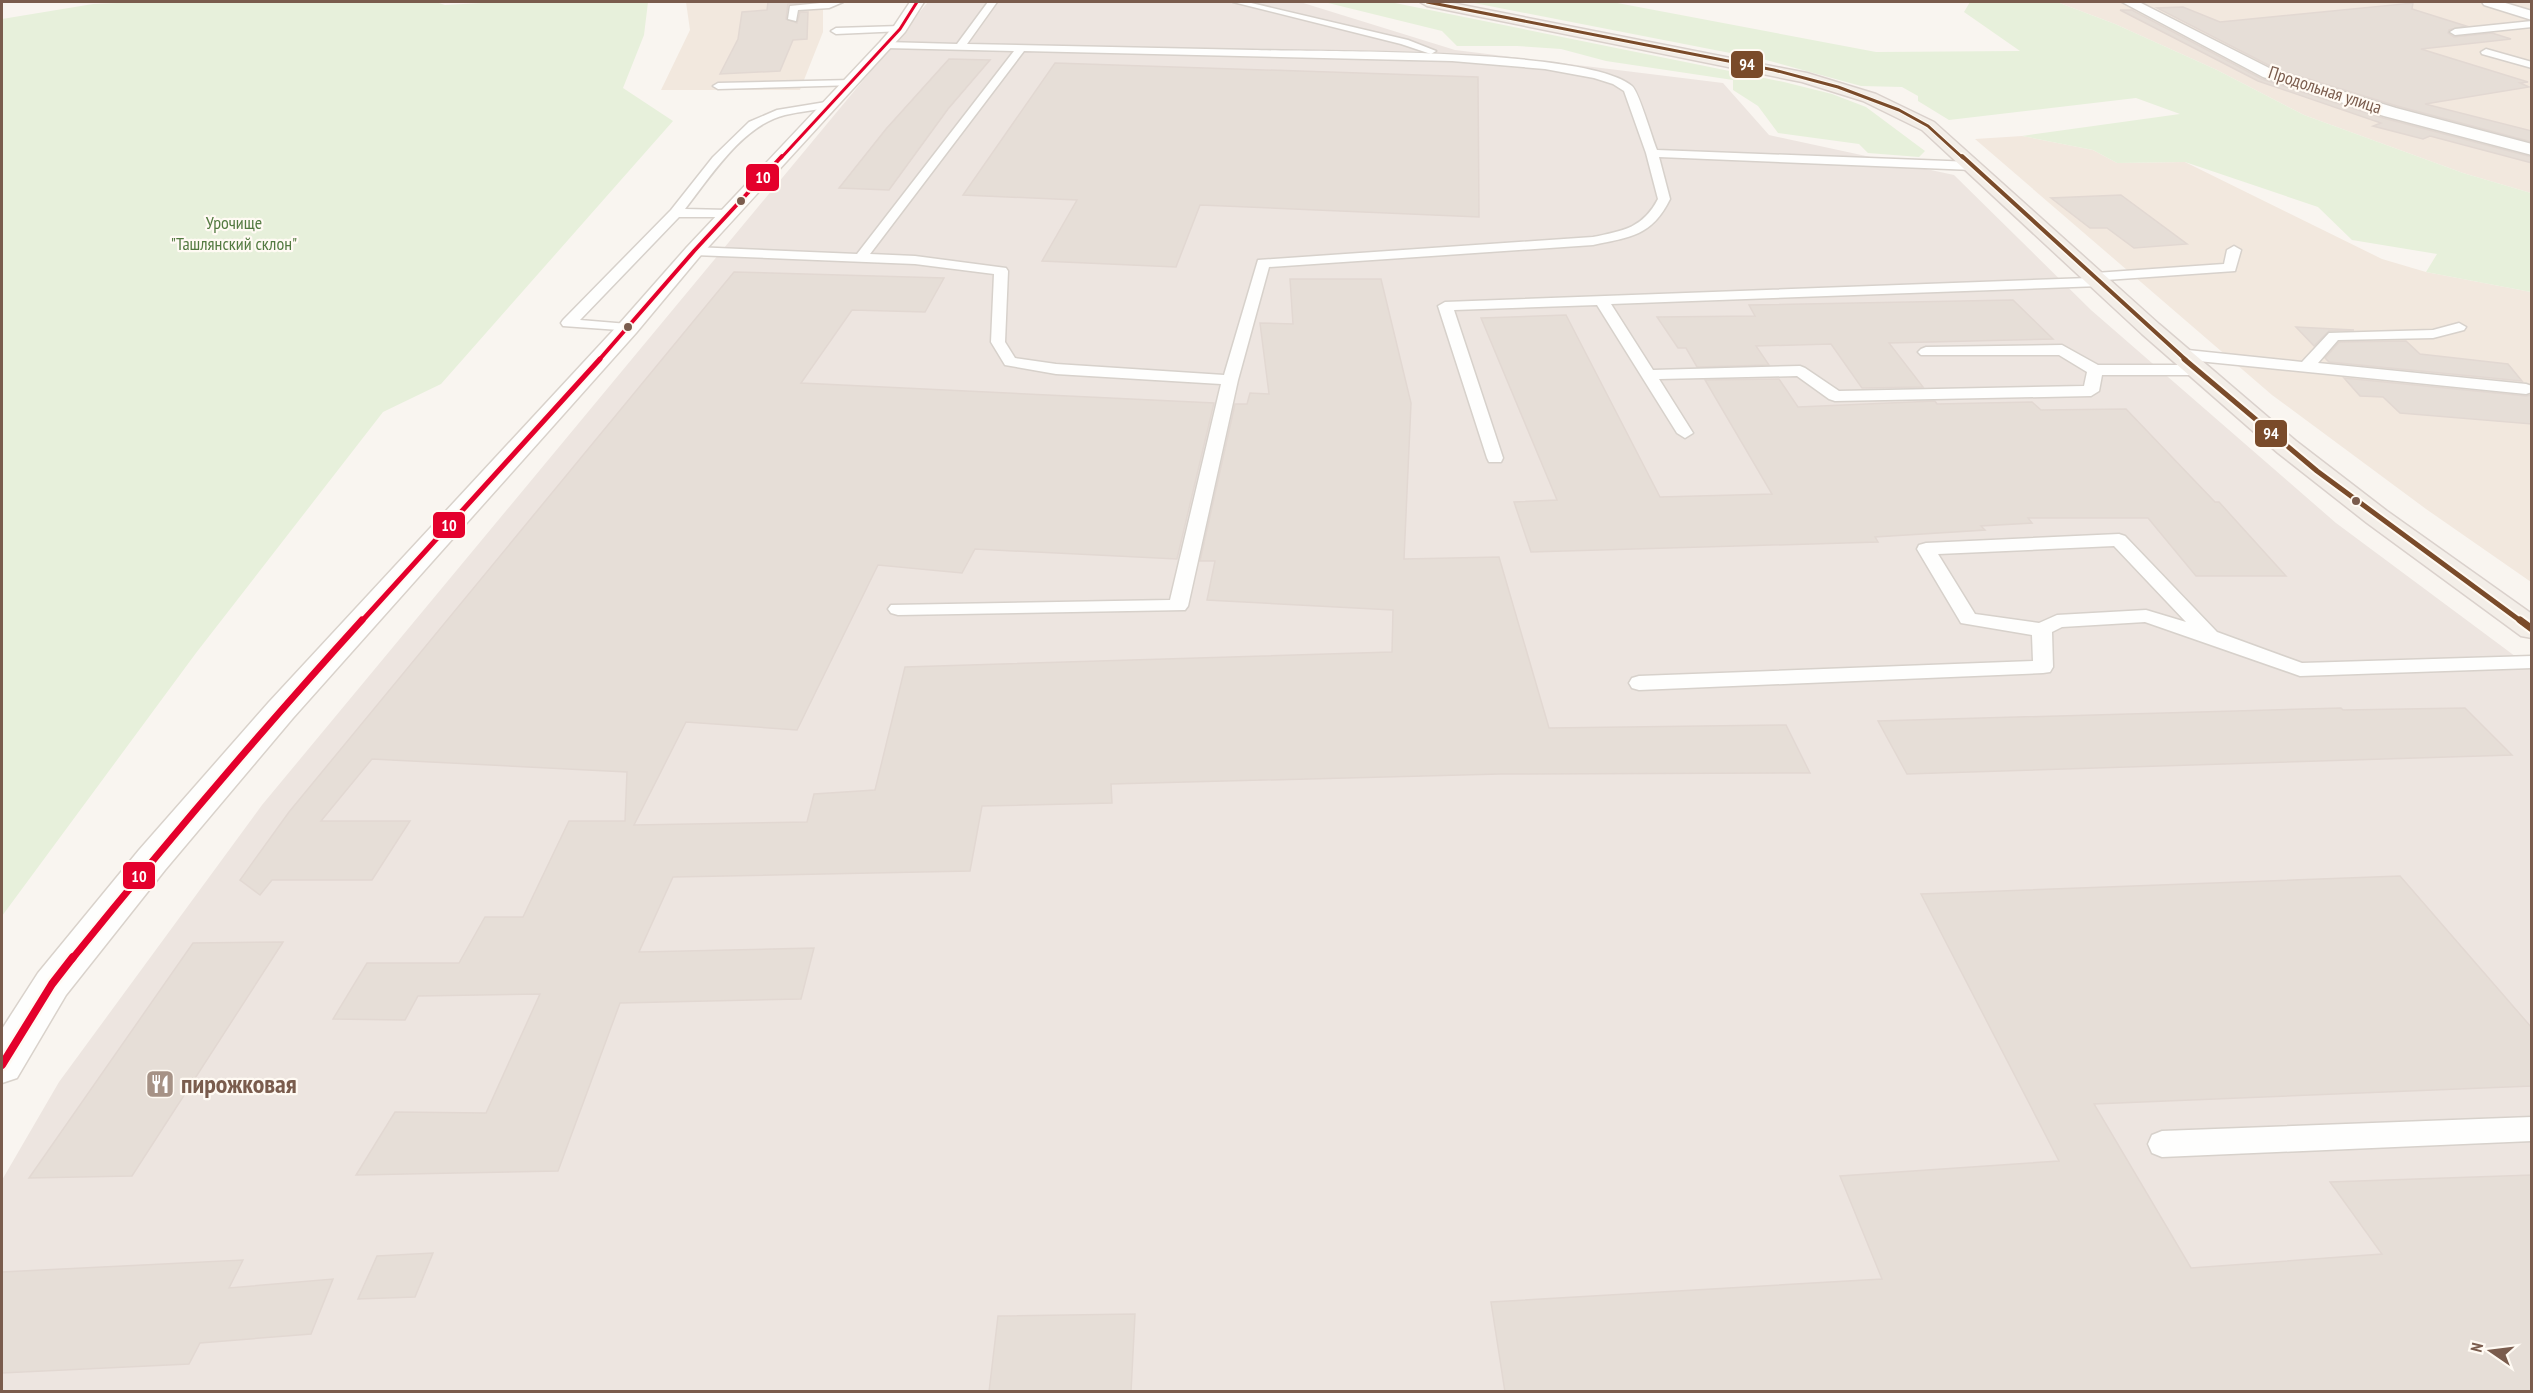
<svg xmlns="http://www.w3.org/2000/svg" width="2533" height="1393" viewBox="0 0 2533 1393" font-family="'PT Sans Narrow',sans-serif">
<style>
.residential{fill:#f2e8de}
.industrial{fill:#ede5e0}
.green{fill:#e7f0db}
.building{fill:#e6ded7;stroke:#e2d8d2;stroke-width:1.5}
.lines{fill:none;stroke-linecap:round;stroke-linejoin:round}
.service-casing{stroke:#d7d1cb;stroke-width:3}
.minor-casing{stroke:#d7d1cb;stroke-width:3}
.secondary-casing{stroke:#d9d2cb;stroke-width:3}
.primary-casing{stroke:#dad1cc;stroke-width:3}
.service{fill:#fefefd;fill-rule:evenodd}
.minor{fill:#fefefd;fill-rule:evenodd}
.secondary{fill:#fefefd;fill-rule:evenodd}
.primary{fill:#f3eee8;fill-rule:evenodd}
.bus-1-far4-casing{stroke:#fffaf3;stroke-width:5}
.bus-1-far3-casing{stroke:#fffaf3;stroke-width:7}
.bus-1-far2-casing{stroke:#fffaf3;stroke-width:9}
.bus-1-far1-casing{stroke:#fffaf3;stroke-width:11}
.bus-1-casing{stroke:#fffaf3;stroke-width:13}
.bus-2-far3-casing{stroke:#fffaf3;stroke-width:5}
.bus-2-far2-casing{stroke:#fffaf3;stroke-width:7}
.bus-2-far1-casing{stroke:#fffaf3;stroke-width:9}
.bus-2-casing{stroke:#fffaf3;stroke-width:11}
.bus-1-far4{stroke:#e4002b;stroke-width:3}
.bus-1-far3{stroke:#e4002b;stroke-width:4}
.bus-1-far2{stroke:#e4002b;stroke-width:5}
.bus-1-far1{stroke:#e4002b;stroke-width:7}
.bus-1{stroke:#e4002b;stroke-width:8}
.bus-2-far3{stroke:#7a4b2a;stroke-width:3}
.bus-2-far2{stroke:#7a4b2a;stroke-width:4}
.bus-2-far1{stroke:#7a4b2a;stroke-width:5}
.bus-2{stroke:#7a4b2a;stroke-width:7}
.bus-dot{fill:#7a5c4d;stroke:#fffaf3;stroke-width:2}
.labels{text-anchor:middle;stroke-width:4.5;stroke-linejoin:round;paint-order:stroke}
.far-street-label{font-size:18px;fill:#7a5c4d;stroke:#fffaf3}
.far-park-label{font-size:18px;fill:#537a41;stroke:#fffaf3}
.near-poi-label{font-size:26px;font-weight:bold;fill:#7a5c4d;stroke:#fffaf3;text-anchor:start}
.line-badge{stroke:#fffaf3;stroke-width:2}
.badge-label{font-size:16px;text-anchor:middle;font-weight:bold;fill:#fff}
</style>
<rect width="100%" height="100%" fill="#f9f5f0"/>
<g class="residential">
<polygon points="686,2 823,2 823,32 800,90 661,90 690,30"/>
<polygon points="2057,2 2531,2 2531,193 2463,173 2304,115 2217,70 2115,24"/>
<polygon points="2022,136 2093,150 2117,163 2185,162 2382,259 2426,272 2531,292 2531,582 2426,509 2272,395 1975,139"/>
</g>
<polygon class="industrial" points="928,2 1300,2 1455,50 1723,83 1769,135 1954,175 2091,310 2336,523 2531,668 2531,1391 2,1392 2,1180 59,1082 262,805"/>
<g class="green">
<polygon points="141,2 436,2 445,5 499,2 648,2 644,35 623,88 673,121 441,384 383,412 196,653 2,916 2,19 93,4"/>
<polygon points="1324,2 1390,2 1784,82 1832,94 1866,107 1925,151 1919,157 1868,153 1859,144 1778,133 1758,106 1733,90 1733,80 1606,61 1561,49 1517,46 1457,46 1442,31"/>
<polygon points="1469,2 1612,2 1876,52 2020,51 1964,12 1970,2 2057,2 2115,24 2217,70 2304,115 2463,173 2531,193 2531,292 2426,272 2437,254 2352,240 2318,207 2185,162 2117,163 2093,150 2022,136 2180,114 2136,98 1949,120 1918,101 1918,96 1902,87 1861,86 1766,60"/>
</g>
<g class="building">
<polygon points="768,2 809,2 788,4 786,19 797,23 800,12 808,12 807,39 793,40 780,71 720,74 738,39 742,12 767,10"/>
<polygon points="2413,3 2412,9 2466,26 2449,30 2448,33 2454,37 2492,33 2511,39 2421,49 2528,82 2520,83 2529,87 2425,104 2532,131 2532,142 2397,106 2276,69 2157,8 2183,7 2220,22"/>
<polygon points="2120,10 2132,10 2262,79 2383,118 2532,157 2532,163 2430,136 2423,139 2373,126 2381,123 2258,81"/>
<polygon points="949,59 990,60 948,109 889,190 839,188 886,129"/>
<polygon points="1055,63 1478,77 1479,217 1200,205 1176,267 1042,261 1077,200 963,195"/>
<polygon points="2121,195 2187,244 2134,248 2107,228 2090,228 2051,198"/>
<polygon points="734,272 944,278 925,312 852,310 801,383 1214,403 1177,559 975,549 962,573 878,565 797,730 686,722 634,825 807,822 814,794 875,790 905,667 1392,652 1393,610 1207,600 1215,561 1200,561 1235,404 1247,404 1250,393 1269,394 1260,323 1293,324 1290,279 1381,279 1411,403 1404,559 1499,557 1549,728 1786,725 1810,773 1500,774 1111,784 1112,803 982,806 970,871 673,877 639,952 814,948 801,999 620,1003 558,1171 356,1175 395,1112 486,1113 540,994 418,996 405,1020 333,1019 367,963 459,963 485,917 523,917 569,821 625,821 627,772 372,759 321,821 410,821 372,880 272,880 260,895 240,880 289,812"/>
<polygon points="2013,300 2053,339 1889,343 1923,387 1862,388 1831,344 1756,346 1769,365 1697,367 1686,348 1678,348 1657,317 1755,316 1749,305"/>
<polygon points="1566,315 1660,497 1772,494 1705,380 1779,379 1798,407 1935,401 1937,404 2032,402 2041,410 2126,409 2215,502 2219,502 2286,576 2196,576 2148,518 2028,518 2032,523 1981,526 1985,530 1875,537 1878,542 1531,552 1514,502 1557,500 1481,318"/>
<polygon points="2296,327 2354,330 2329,331 2314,346"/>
<polygon points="2406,341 2420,354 2508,364 2522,381 2329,362 2325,358 2339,342"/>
<polygon points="2344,378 2526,396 2532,395 2532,424 2400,413 2383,397 2360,396"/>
<polygon points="2341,708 2343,710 2465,708 2512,755 1907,774 1878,721"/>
<polygon points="2400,876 2532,1028 2532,1086 2094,1104 2191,1268 2382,1254 2330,1182 2532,1175 2532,1392 1505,1392 1491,1302 1882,1279 1840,1176 2059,1161 1921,894"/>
<polygon points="283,942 132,1176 29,1178 193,943"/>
<polygon points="433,1253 415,1297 358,1299 377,1256"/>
<polygon points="243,1260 229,1288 333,1279 311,1334 200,1343 189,1364 2,1373 2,1272"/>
<polygon points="1135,1314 1131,1392 989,1392 998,1316"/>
</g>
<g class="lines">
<g class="service-casing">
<g id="service">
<polygon points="830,2 843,2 829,8 798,10 796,21 788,19 790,6"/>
<path d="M988 2H997L967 44C1062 46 1158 48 1253 50 1321 52 1589 48 1632 86 1639 92 1652 138 1657 150L1973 162 1979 166 1973 170 1659 157 1670 199C1652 236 1630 237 1593 245L1269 267 1238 380 1188 606 1185 610 898 615 891 613 888 609 891 605 1170 600 1221 384 1056 374 1005 365 991 342 994 274 915 264 694 255 687 251 694 247 857 254 1014 51 886 48 881 45 886 42 957 44ZM1024 51 1452 61 1545 69 1594 78 1613 84 1624 91 1646 153 1658 199C1643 228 1623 231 1593 237L1258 260 1224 375 1056 364 1015 358 1005 342 1008 271 1006 268 915 256 870 254Z"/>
<polygon points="1233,2 1247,2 1408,40 1436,51 1431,54 1401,44"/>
<polygon points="2532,21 2532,27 2455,35 2450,32 2455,29"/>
<polygon points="900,26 905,29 903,31 836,34 831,31 836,28"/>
<polygon points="2486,49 2532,62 2532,68 2482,54 2481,52"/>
<polygon points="852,80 856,81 856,85 718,89 713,86 718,83"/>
<path d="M832 101 837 104 836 106C819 110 802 111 785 115 743 125 711 176 685 209L728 210 734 214 733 217H679L580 320 628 324 633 325 635 328 633 331 563 326 561 323 563 320 671 210 713 157 749 122 777 110Z"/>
<polygon points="2234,246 2241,250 2235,271 2106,280 2105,285 2100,286 1611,304 1653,370 1800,366 1805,368 1839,391 2084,386 2087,372 2059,355 1921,355 1918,352 1921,349 1926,347 2062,345 2098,365 2196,365 2204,370 2196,375 2102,375 2099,391 2091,396 1835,401 1829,399 1797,376 1659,379 1693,433 1685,438 1677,433 1597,305 1454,310 1503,458 1501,462 1489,462 1487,458 1438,306 1445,302 2089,278 2090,274 2095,273 2224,264 2227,250"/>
<polygon points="2459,323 2466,327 2464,330 2433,338 2338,340 2318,363 2526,384 2532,386 2532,392 2526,394 2178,359 2170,354 2178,349 2302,362 2329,333 2433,330"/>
<path d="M2119 534 2125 536 2217 632 2302 663 2532 656V668L2300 676 2145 622 2062 627 2052 632 2053 667 2050 672 2043 673 1639 690 1632 688 1629 683 1632 678 1639 676 2033 661 2032 635 1961 623 1917 549 1919 545 1926 543ZM2114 546 2186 622 2146 610 2057 615 2039 623 1975 614 1938 554Z"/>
<polygon points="2532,1117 2532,1141 2162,1157 2152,1153 2148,1144 2152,1135 2162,1131"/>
</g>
</g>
<g class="minor-casing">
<g id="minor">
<polygon points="2122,2 2139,2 2275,71 2396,108 2532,144 2532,155 2384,116 2263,77"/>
<polygon points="2482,2 2502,2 2532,11 2532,20 2484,5"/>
</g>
</g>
<g class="secondary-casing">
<polygon id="secondary" points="910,2 924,2 905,32 701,255 636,333 293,718 165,870 66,995 17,1078 2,1083 2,1029 38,973 139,850 269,702 620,323 687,247 880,42 894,26"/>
</g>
<g class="primary-casing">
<polygon id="primary" points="1420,2 1447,2 1807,73 1876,94 1934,122 2159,324 2296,441 2387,511 2532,614 2532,638 2521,636 2367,523 2278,453 2142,334 1922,130 1863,101 1802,82 1427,6"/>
</g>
<use href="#service" class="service"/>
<use href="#minor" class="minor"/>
<use href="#secondary" class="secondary"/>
<use href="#primary" class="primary"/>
<g class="bus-1-far4-casing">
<polyline id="bus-1-far4" points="781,158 900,29 917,2"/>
</g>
<g class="bus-1-far3-casing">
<polyline id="bus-1-far3" points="599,360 694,251 782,156"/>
</g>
<g class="bus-1-far2-casing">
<polyline id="bus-1-far2" points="361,622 600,359"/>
</g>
<g class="bus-1-far1-casing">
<path id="bus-1-far1" d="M72 959C166 843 262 730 362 620"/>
</g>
<g class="bus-1-casing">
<polyline id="bus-1" points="2,1065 52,984 73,957"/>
</g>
<g class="bus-2-far3-casing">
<polyline id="bus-2-far3" points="1427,2 1774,70 1838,87 1899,110 1928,126 1963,158"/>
</g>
<g class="bus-2-far2-casing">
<polyline id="bus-2-far2" points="1962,156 2186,360"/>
</g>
<g class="bus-2-far1-casing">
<polyline id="bus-2-far1" points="2184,359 2317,471 2522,622"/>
</g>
<g class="bus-2-casing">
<polyline id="bus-2" points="2520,620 2532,629"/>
</g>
<use href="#bus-1-far4" class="bus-1-far4"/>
<use href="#bus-1-far3" class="bus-1-far3"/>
<use href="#bus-1-far2" class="bus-1-far2"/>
<use href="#bus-1-far1" class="bus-1-far1"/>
<use href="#bus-1" class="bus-1"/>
<use href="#bus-2-far3" class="bus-2-far3"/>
<use href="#bus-2-far2" class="bus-2-far2"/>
<use href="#bus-2-far1" class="bus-2-far1"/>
<use href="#bus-2" class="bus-2"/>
</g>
<defs>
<g id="restaurant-square" transform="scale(1.5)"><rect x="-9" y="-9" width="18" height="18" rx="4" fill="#a69286" stroke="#fffaf3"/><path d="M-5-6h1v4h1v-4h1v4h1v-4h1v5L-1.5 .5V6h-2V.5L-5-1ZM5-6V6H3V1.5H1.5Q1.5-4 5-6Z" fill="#fff"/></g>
</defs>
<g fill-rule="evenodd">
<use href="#restaurant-square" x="160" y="1084"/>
</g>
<g class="bus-dot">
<circle cx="741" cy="201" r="5"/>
<circle cx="628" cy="327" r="5"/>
<circle cx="2356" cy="501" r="5"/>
</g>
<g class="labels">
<g class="far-street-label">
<text transform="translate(2325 90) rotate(18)" y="6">Продольная улица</text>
</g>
<g class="far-park-label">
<text x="234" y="229">Урочище<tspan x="234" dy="21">"Ташлянский склон"</tspan></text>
</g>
<g class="near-poi-label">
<text x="181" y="1093">пирожковая</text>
</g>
</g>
<g class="line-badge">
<rect x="1730" y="50" width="34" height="29" rx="6" fill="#7a4b2a"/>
<rect x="745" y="163" width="35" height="29" rx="6" fill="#e4002b"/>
<rect x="2254" y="419" width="34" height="29" rx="6" fill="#7a4b2a"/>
<rect x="432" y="511" width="34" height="28" rx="6" fill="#e4002b"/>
<rect x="122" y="861" width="34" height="29" rx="6" fill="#e4002b"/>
</g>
<g class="badge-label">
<text x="1747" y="70">94</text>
<text x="763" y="183">10</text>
<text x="2271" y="439">94</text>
<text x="449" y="531">10</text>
<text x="139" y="882">10</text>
</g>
<rect width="2533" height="1393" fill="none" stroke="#7a5c4d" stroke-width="6"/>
<g transform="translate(2491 1351) rotate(284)" stroke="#fffaf3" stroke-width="4.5" paint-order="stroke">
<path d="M0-4.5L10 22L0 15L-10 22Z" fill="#7a5c4d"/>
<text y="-9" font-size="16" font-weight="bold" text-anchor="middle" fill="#7a5c4d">N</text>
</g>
</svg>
